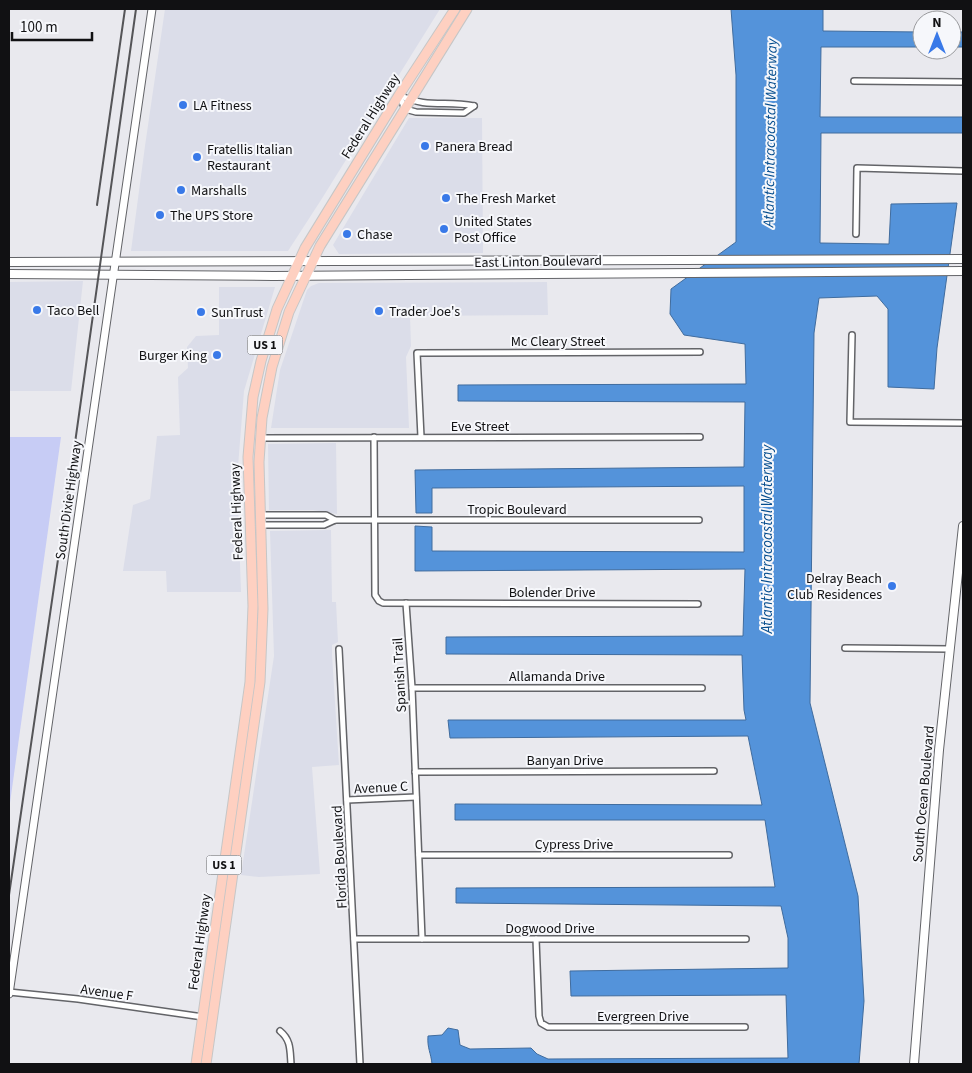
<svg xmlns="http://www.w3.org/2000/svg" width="972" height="1073" viewBox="0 0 972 1073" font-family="'Source Sans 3',sans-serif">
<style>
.built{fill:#dbdde9}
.green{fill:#c7ccf5}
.water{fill:#5493da;stroke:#406c9e}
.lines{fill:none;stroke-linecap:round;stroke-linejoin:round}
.minor-casing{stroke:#636468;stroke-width:8}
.tertiary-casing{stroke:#636468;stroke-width:9}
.secondary-casing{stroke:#636468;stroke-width:10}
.primary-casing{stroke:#c6c6c6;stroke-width:11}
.minor{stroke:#fff;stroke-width:5}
.tertiary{stroke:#fff;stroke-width:7}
.secondary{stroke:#fff;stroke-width:8}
.primary{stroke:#fed0c1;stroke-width:9}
.rail{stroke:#555558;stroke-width:2}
.poi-dot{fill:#3979e8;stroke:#f6f7fb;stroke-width:2}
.labels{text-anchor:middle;stroke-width:4;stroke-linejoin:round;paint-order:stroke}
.shield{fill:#f6f7fb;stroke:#565659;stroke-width:1}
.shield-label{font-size:12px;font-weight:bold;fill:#111113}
.poi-label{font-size:14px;fill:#111113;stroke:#f6f7fb;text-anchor:start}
.street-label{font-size:14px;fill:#111113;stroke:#f6f7fb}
.water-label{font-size:15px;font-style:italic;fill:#054d8e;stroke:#f6f7fb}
</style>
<rect width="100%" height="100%" fill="#e9e9ee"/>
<g class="built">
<polygon points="165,9 440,9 321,200 288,251 131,251 145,146"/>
<polygon points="409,118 482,118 483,253 339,254 333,245"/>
<polygon points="83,281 71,391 9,391 9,282"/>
<polygon points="547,282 548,315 410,316 411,346 406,357 409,428 271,428 280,370 307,290 311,286 319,283"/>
<polygon points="219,287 275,287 244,391 237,479 241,592 167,592 166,571 123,571 133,505 150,499 157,436 180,435 178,377 188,368 187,347 196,336 219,335"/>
<polygon points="336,443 337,514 313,510 269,510 268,444"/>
<polygon points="331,530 332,602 336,602 338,642 332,645 332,655 339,765 312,767 320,874 259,877 241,875 274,656 270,531"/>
</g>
<polygon class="green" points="9,437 61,437 9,810"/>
<g class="water">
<path d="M731 9H823V31L922 32V47H821L820 117H963V133H821L820 243 889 244 891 204 957 203 937 348 934 389 888 387V309L877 296 819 298 814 333 810 703 858 896 864 1001 859 1064H432C431 1053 427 1048 428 1036L442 1035 448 1028 458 1030 460 1045 470 1049 531 1048 537 1054 548 1059 788 1058 786 995 571 996 570 971 788 968V938L781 906 456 903V888L775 887 765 820H455V804L762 805 748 736 450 738 448 720H746L744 710 742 655 446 654V637L743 636 745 569 415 571V526L432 527V551L744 552V486L432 488V513H416L415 470 744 467 745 402 458 401V385L746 384 745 344 684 335 670 314 671 289 736 242V75Z"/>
<rect x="952" y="32" width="11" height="15"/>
</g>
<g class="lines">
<g class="minor-casing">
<g id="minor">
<polyline points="854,81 963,82"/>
<polyline points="399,95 405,109 416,112 464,113 474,106"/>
<path d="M399 95C428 109 446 100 474 106"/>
<polyline points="856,234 857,168 963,171"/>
<polyline points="852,335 850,422 963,423"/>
<polyline points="374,437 375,595 379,601 383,603 698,604"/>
<polyline points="421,437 417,353 700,352"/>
<polyline points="260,438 700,437"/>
<polyline points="259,515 326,515 335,520"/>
<polyline points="260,525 324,525 335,520 699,520"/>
<polyline points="406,603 412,688 422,939"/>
<polyline points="845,648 950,649"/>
<polyline points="339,649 360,1064"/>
<polyline points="412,688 702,688"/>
<polyline points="415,772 714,771"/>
<polyline points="347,800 416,797"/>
<polyline points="419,855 729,855"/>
<polyline points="354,939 746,939"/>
<polyline points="536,939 539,1016 541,1023 548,1027 745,1027"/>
<polyline points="9,992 78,999 203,1017"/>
<path d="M280 1031C291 1040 290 1050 291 1064"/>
</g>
</g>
<g class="tertiary-casing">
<polyline id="tertiary" points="9,994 152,9"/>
</g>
<g class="secondary-casing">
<g id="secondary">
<polyline points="9,262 963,259"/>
<polyline points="9,274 273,276 963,271"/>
<polyline points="914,1064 939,750 963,526"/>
</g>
</g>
<g class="primary-casing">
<g id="primary">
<polyline points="196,1064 250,682 253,606 248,457 253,397 261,361 277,309 305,248 399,95 455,9"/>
<polyline points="206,1064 260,682 263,609 259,462 262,418 272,367 289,312 320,246 467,9"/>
</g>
</g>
<use href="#minor" class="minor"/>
<use href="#tertiary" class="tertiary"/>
<use href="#secondary" class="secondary"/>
<use href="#primary" class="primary"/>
<g class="rail">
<polyline points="97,205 125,9"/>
<polyline points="9,895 75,443 136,9"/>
</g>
</g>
<g class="poi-dot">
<circle cx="183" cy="105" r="5"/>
<circle cx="425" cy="146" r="5"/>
<circle cx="197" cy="157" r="5"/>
<circle cx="181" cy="190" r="5"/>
<circle cx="446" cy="198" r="5"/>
<circle cx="160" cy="215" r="5"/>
<circle cx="444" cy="229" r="5"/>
<circle cx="347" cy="234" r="5"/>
<circle cx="37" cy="310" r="5"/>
<circle cx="379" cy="311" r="5"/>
<circle cx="201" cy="312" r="5"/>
<circle cx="217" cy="355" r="5"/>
<circle cx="892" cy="586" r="5"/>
</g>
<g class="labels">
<g class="shield">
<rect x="247.5" y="335.5" width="35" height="19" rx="4"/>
<rect x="206.5" y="855.5" width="35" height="19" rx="4"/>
</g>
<g class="shield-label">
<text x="265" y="349">US 1</text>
<text x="224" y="869">US 1</text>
</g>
<g class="poi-label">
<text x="193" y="110">LA Fitness</text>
<text x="435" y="151">Panera Bread</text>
<text x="207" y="154">Fratellis Italian<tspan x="207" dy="16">Restaurant</tspan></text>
<text x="191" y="195">Marshalls</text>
<text x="456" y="203">The Fresh Market</text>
<text x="170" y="220">The UPS Store</text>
<text x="454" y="226">United States<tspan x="454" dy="16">Post Office</tspan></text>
<text x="357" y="239">Chase</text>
<text x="47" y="315">Taco Bell</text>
<text x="389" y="316">Trader Joe's</text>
<text x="211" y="317">SunTrust</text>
<text x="207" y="360" text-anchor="end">Burger King</text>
<text x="882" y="583" text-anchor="end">Delray Beach<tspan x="882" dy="16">Club Residences</tspan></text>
</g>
<g class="street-label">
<text transform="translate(370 116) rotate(-58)" y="5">Federal Highway</text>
<text transform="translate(538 261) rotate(-1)" y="5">East Linton Boulevard</text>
<text x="558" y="346">Mc Cleary Street</text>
<text x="480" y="431">Eve Street</text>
<text transform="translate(68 500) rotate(-82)" y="5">South Dixie Highway</text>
<text x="517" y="514">Tropic Boulevard</text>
<text transform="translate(236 512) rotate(-92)" y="5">Federal Highway</text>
<text x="552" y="597">Bolender Drive</text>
<text transform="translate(399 675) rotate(-93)" y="5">Spanish Trail</text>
<text x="557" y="681">Allamanda Drive</text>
<text x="565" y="765">Banyan Drive</text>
<text transform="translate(381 787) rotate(-3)" y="5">Avenue C</text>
<text transform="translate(923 794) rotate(-85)" y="5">South Ocean Boulevard</text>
<text x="574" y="849">Cypress Drive</text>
<text transform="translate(339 857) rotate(-93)" y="5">Florida Boulevard</text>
<text x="550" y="933">Dogwood Drive</text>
<text transform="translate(199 942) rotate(-82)" y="5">Federal Highway</text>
<text transform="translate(107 992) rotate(8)" y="5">Avenue F</text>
<text x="643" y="1021">Evergreen Drive</text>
</g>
<g class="water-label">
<text transform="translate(770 133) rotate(-89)" y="5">Atlantic Intracoastal Waterway</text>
<text transform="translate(767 539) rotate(-90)" y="5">Atlantic Intracoastal Waterway</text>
</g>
</g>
<rect width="972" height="1073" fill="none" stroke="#111113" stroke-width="20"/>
<g transform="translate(937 35)"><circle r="24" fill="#f6f7fb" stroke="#9a9b9e"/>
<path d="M0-4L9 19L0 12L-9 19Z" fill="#3979e8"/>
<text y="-8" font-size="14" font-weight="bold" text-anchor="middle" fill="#111113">N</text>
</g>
<path d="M12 32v8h80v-8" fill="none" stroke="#111113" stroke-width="2.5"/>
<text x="20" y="32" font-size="15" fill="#111113" stroke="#f6f7fb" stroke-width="4" paint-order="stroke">100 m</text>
</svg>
